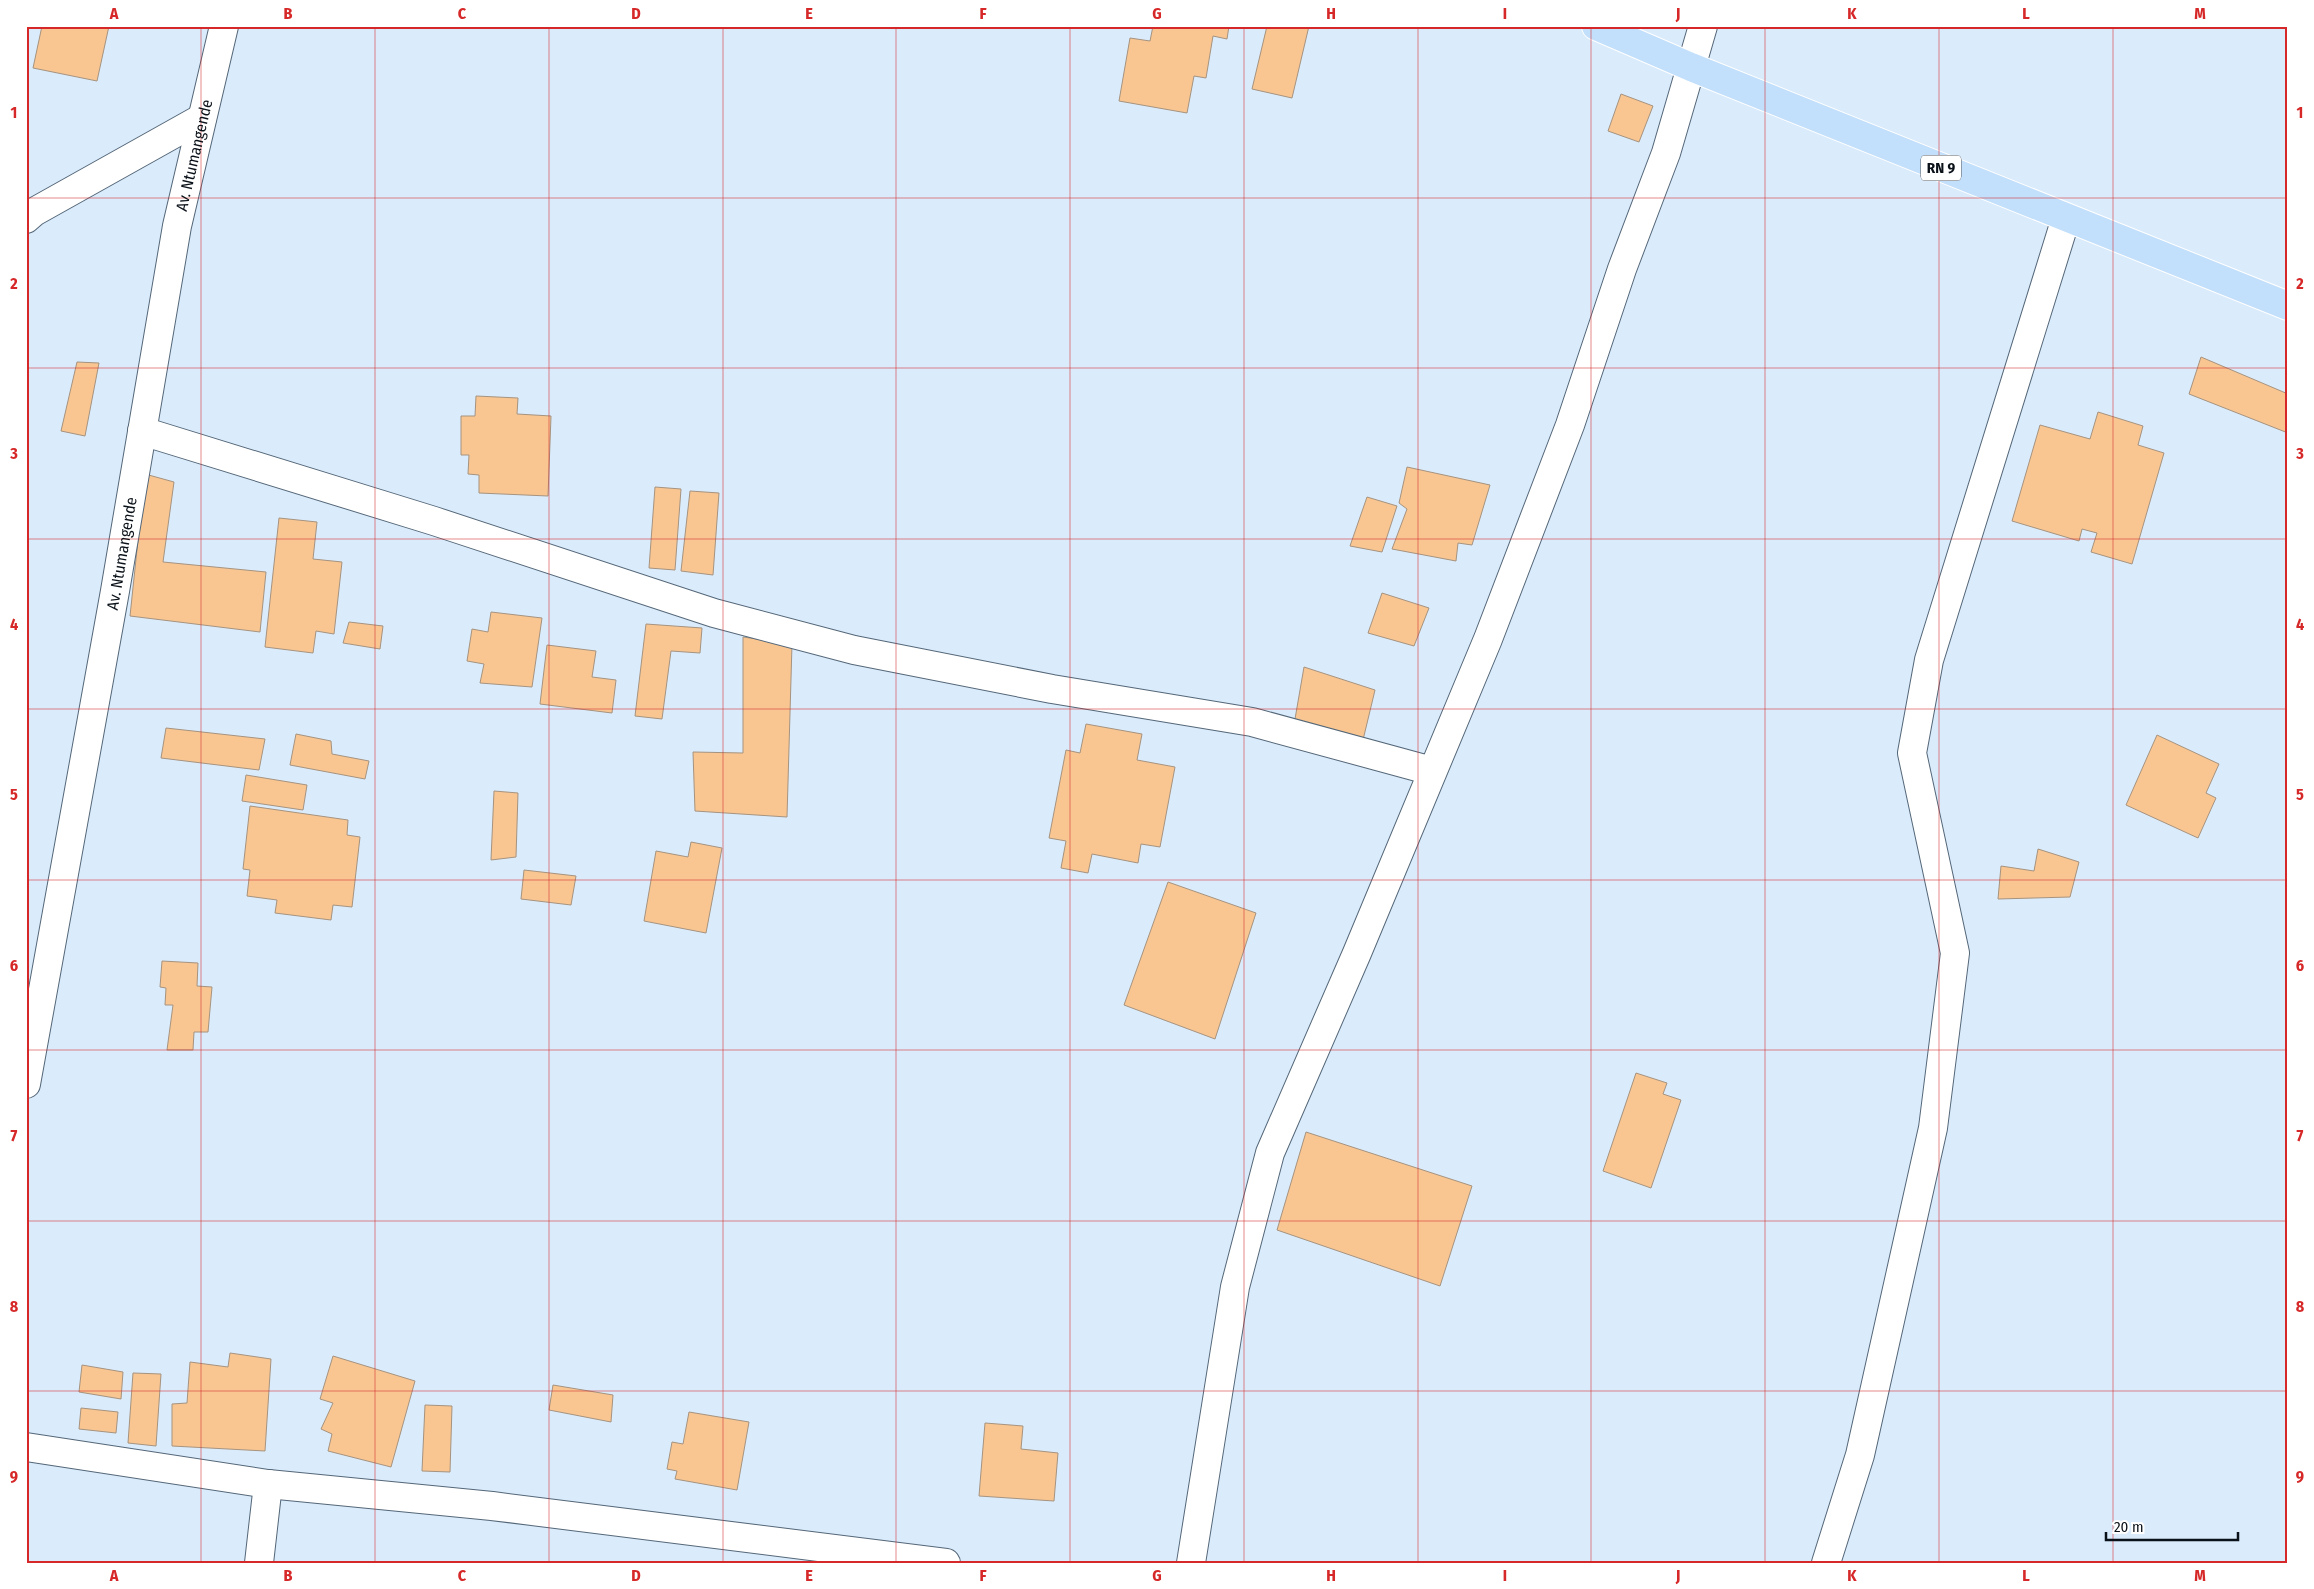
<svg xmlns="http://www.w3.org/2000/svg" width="2314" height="1589" viewBox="0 0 2314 1589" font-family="'Fira Sans Condensed',sans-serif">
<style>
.building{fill:#f9c692;stroke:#a6937f}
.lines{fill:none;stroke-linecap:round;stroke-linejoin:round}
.street-casing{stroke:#546778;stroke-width:30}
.primary-casing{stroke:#fff;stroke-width:30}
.street{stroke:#fff;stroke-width:28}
.primary{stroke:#c2dffb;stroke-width:28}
.grid{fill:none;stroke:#d62828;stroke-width:1;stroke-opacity:0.55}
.labels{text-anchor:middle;stroke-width:4.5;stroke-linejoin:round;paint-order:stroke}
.shield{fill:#fff;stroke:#54585d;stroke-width:1}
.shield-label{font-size:15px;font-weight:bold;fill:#0a1118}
.street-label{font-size:16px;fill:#0a1118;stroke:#fff}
.neatline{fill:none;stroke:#d62828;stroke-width:2}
.grid-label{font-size:16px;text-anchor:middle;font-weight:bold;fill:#d62828}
</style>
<rect width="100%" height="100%" fill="#daebfb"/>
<g class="building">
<polygon points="42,26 109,26 97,81 33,68"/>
<polygon points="1153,26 1229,26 1227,39 1213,36 1206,78 1194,76 1187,113 1119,101 1130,38 1150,41"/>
<polygon points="1267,26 1309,26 1292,98 1252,89"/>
<polygon points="1621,94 1653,106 1639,142 1608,131"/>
<polygon points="2201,357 2288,394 2288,433 2189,394"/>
<polygon points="77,362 99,363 85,436 61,431"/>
<polygon points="476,396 518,398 517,414 551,416 548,496 479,493 479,475 468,474 469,455 461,455 461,416 475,416"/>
<polygon points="2098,412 2143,426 2138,445 2164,453 2132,564 2091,552 2097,533 2082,529 2079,541 2012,521 2040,425 2090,439"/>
<polygon points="1407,467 1490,485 1472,545 1458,543 1456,561 1392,549 1407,509 1399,503"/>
<polygon points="145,474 174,482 163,562 266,572 260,632 130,616"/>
<polygon points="655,487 681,489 675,570 649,568"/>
<polygon points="690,491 719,493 713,575 681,571"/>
<polygon points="1367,497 1397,506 1382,552 1350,546"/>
<polygon points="279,518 317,522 313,559 342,562 334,634 316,631 313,653 265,647"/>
<polygon points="1382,593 1429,608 1414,646 1368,633"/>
<polygon points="491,612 542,618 532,687 480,683 484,664 467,661 472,629 488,632"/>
<polygon points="349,622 383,626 380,649 343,643"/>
<polygon points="646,624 702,628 700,653 671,651 662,719 635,716"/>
<polygon points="743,637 792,644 787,817 695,811 693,752 743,753"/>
<polygon points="547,645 596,651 592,677 616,680 612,713 540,704"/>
<polygon points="1304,667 1375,690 1363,740 1295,719"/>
<polygon points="1086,724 1142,734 1137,760 1175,767 1160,847 1141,844 1138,863 1092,854 1088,873 1061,868 1066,841 1049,838 1066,750 1080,753"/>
<polygon points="166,728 265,739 259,770 161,758"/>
<polygon points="296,734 331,741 332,754 369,761 365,779 290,765"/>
<polygon points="2157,735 2219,764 2206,793 2216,798 2198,838 2126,805"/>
<polygon points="246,775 307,785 303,810 242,801"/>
<polygon points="494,791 518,793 516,857 491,860"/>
<polygon points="250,806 348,820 347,835 360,837 352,907 333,905 331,920 275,913 277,900 247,896 250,870 243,869"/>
<polygon points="691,842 722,848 706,933 644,921 656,851 688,857"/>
<polygon points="2038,849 2079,862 2070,897 1998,899 2001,866 2034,871"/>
<polygon points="524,870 576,876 571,905 521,899"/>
<polygon points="1168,882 1256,913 1215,1039 1124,1005"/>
<polygon points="162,961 198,963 197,986 212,987 208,1032 194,1032 193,1050 167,1050 173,1005 165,1005 166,988 160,987"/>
<polygon points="1636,1073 1667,1083 1663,1094 1681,1100 1651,1188 1603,1171"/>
<polygon points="1306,1132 1472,1186 1440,1286 1277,1230"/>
<polygon points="230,1353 271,1359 265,1451 172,1446 172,1404 187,1403 190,1362 228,1367"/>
<polygon points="333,1356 415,1381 391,1467 328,1451 332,1434 321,1429 333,1403 320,1399"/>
<polygon points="82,1365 123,1372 121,1399 79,1392"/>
<polygon points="133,1373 161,1374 156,1446 128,1443"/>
<polygon points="553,1385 613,1395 611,1422 549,1410"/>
<polygon points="425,1405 452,1406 450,1472 422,1471"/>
<polygon points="81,1408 118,1412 116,1433 79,1429"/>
<polygon points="689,1412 749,1422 737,1490 675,1479 677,1471 667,1469 672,1442 683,1444"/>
<polygon points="985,1423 1023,1426 1021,1449 1058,1453 1054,1501 979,1496"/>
</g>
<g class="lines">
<g class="street-casing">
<g id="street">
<polyline points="26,219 34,212 202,118"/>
<polyline points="142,431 434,521 714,613 854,650 1052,689 1252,722 1432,771"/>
<path id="s1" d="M26 1084 115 591 177 226 224 26"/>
<polyline points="26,1447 268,1484 492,1506 946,1563"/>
<polyline points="259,1563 268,1484"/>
<polyline points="1191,1563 1235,1287 1270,1153 1357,953 1488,639 1570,425 1622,269 1666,153 1703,26"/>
<polyline points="1826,1563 1860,1455 1933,1128 1955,953 1912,753 1929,660 2066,218"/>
</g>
</g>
<g class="primary-casing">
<polyline id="primary" points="1596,26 1691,67 2288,306"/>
</g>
<use href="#street" class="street"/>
<use href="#primary" class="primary"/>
</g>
<path class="grid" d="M201 26V1563M375 26V1563M549 26V1563M723 26V1563M896 26V1563M1070 26V1563M1244 26V1563M1418 26V1563M1591 26V1563M1765 26V1563M1939 26V1563M2113 26V1563M26 198H2288M26 368H2288M26 539H2288M26 709H2288M26 880H2288M26 1050H2288M26 1221H2288M26 1391H2288"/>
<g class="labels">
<rect class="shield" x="1921" y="155.5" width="40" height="25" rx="4"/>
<g class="shield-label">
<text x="1941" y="173">RN 9</text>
</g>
<g class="street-label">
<text dy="6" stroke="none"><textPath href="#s1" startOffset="944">Av. Ntumangende</textPath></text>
<text dy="6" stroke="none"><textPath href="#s1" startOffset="539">Av. Ntumangende</textPath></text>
</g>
</g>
<rect width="2314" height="1589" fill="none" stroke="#ffffff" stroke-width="55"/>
<path d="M2106 1532v8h132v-8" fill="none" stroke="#0a1118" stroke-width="2.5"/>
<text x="2114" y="1532" font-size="15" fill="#0a1118" stroke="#ffffff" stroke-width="4" paint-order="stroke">20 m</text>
<rect x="28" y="28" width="2258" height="1534" class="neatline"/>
<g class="grid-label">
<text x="114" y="19">A</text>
<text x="288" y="19">B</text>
<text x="462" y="19">C</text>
<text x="636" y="19">D</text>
<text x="809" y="19">E</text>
<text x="983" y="19">F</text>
<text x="1157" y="19">G</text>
<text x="1331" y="19">H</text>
<text x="1505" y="19">I</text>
<text x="1678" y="19">J</text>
<text x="1852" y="19">K</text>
<text x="2026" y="19">L</text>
<text x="2200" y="19">M</text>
<text x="14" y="118">1</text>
<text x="2300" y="118">1</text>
<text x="14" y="289">2</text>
<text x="2300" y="289">2</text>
<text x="14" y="459">3</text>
<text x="2300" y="459">3</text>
<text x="14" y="630">4</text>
<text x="2300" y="630">4</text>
<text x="14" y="800">5</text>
<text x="2300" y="800">5</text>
<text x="14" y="971">6</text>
<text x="2300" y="971">6</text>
<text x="14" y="1141">7</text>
<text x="2300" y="1141">7</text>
<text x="14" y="1312">8</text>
<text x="2300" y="1312">8</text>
<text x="14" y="1482">9</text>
<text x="2300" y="1482">9</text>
<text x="114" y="1581">A</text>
<text x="288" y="1581">B</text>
<text x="462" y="1581">C</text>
<text x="636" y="1581">D</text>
<text x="809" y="1581">E</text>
<text x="983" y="1581">F</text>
<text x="1157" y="1581">G</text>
<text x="1331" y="1581">H</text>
<text x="1505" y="1581">I</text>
<text x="1678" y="1581">J</text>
<text x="1852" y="1581">K</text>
<text x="2026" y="1581">L</text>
<text x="2200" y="1581">M</text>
</g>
</svg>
